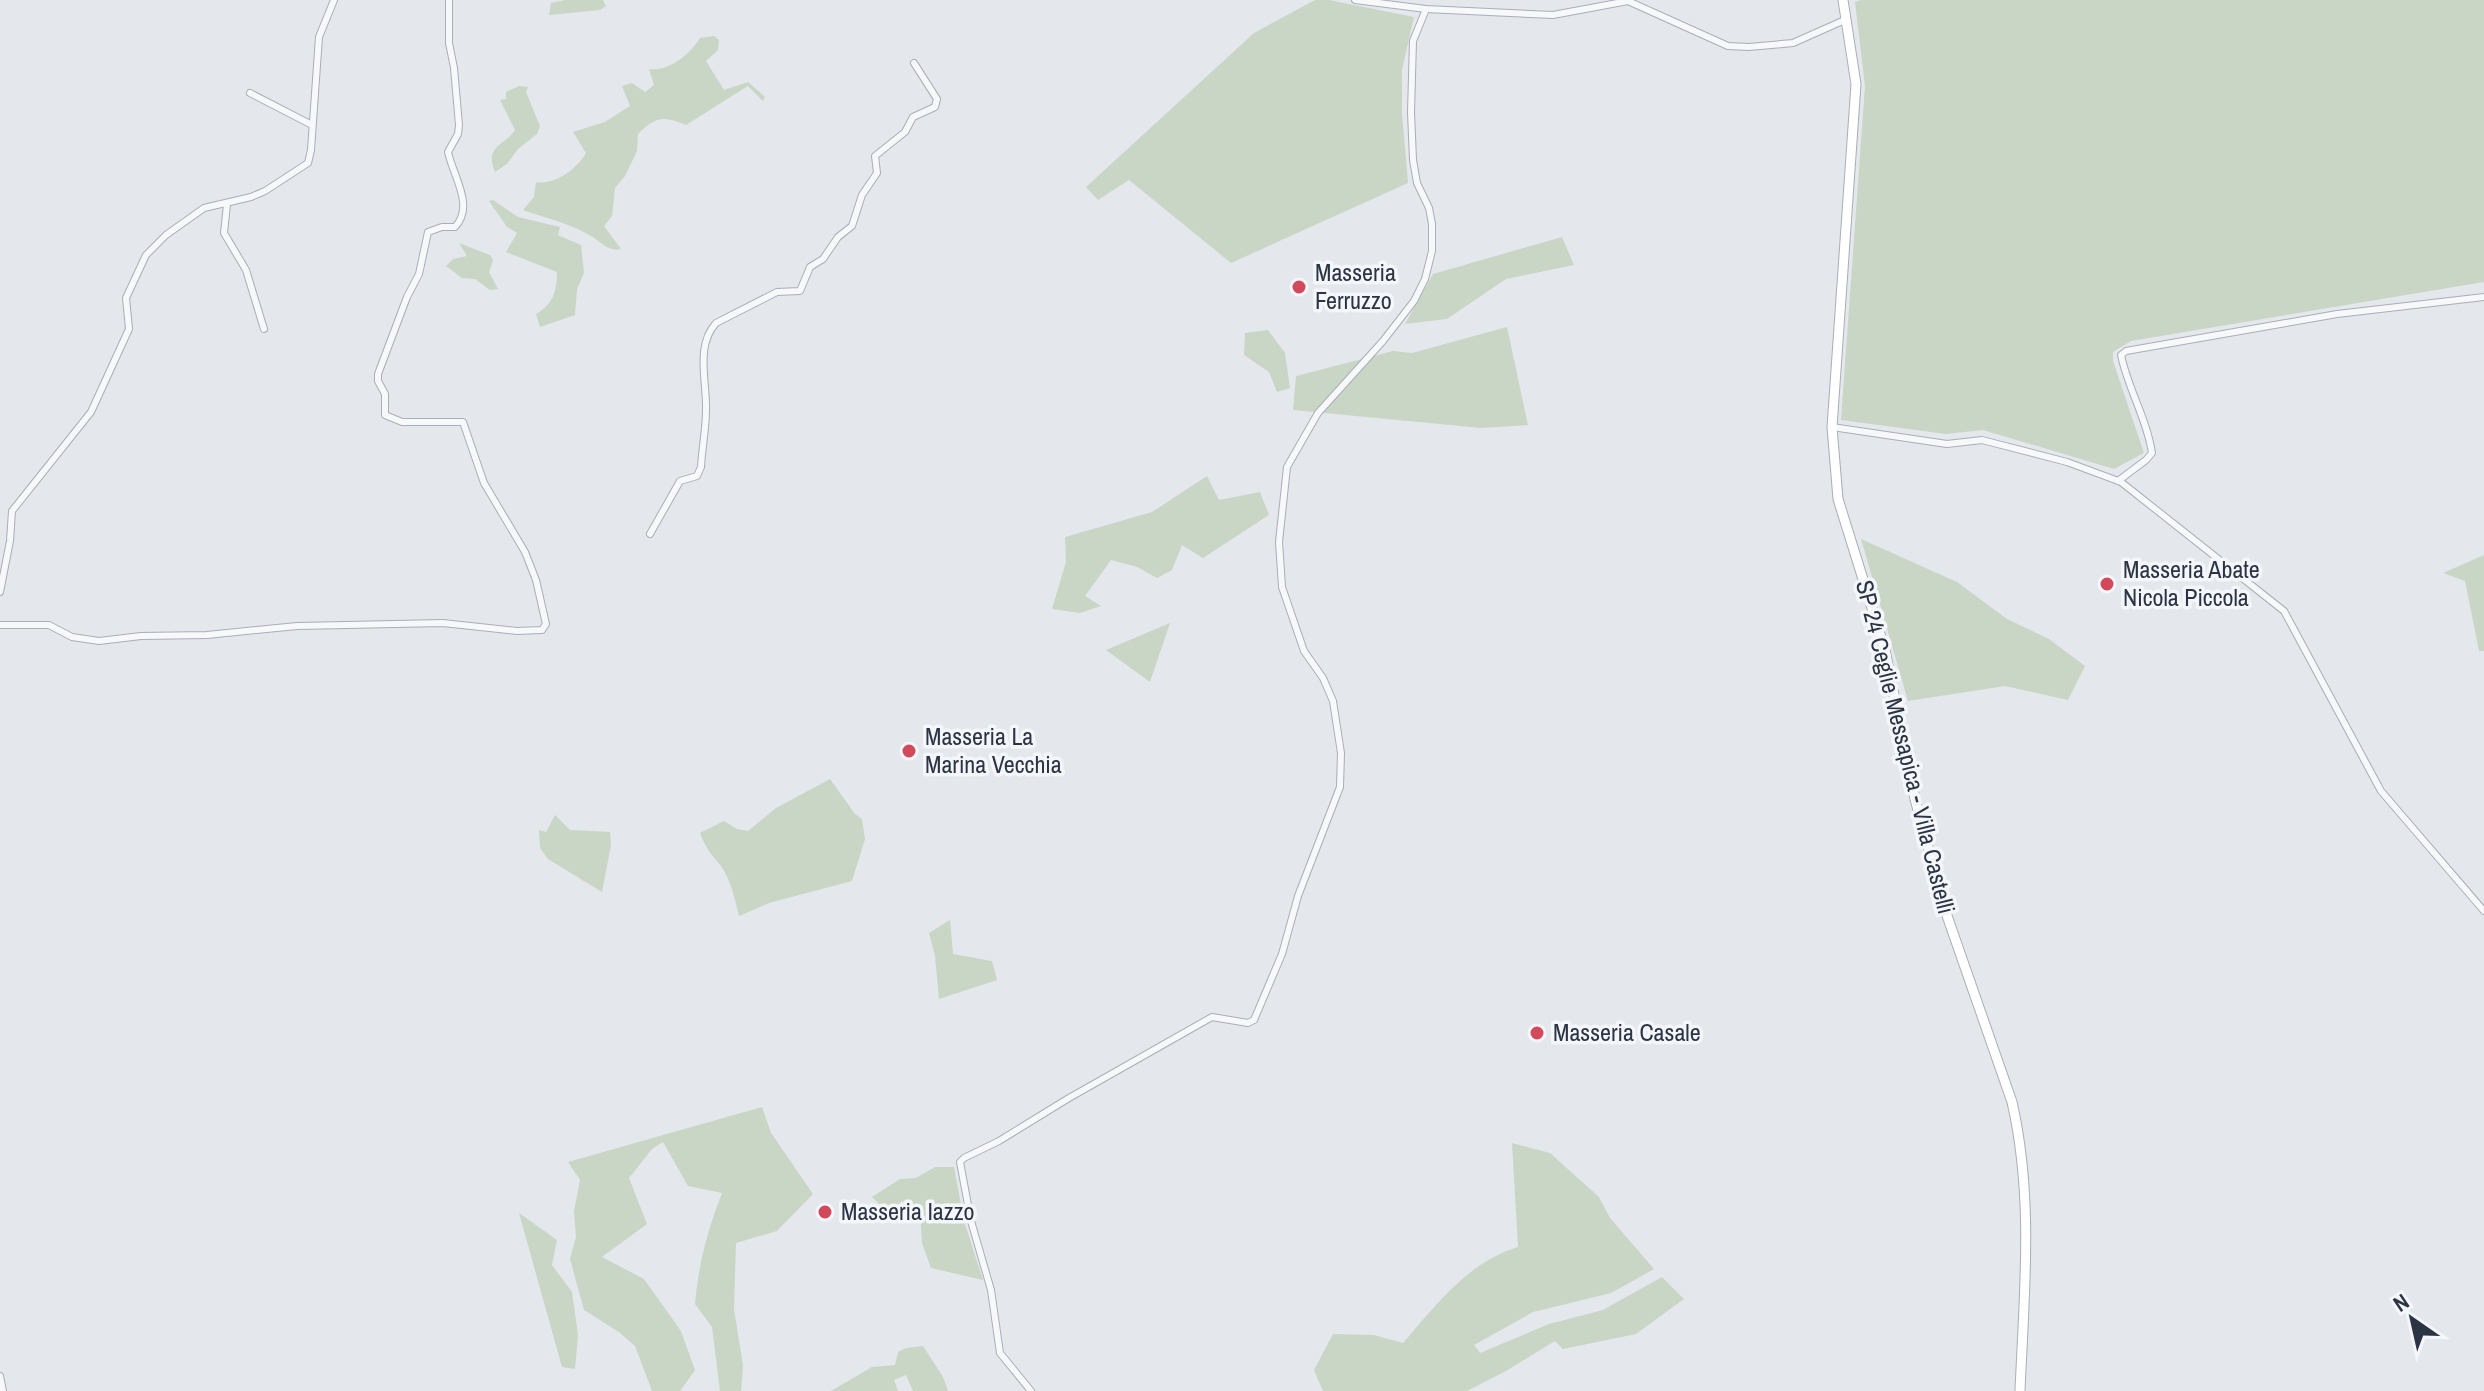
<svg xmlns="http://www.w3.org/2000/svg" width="2484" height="1391" viewBox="0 0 2484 1391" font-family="'Archivo Narrow',sans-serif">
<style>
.green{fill:#c9d6c5}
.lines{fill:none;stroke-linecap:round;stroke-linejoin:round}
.street-casing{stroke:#a9aeb7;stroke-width:8}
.secondary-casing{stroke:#a9aeb7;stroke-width:11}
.street{stroke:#f7f8fa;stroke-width:6}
.secondary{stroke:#fff;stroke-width:9}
.poi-dot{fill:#d1495b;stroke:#f4f6f9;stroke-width:3}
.labels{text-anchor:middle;stroke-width:7;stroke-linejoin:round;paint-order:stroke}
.poi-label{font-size:24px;fill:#2b3445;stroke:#f4f6f9;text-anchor:start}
.street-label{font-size:24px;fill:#2b3445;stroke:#f4f6f9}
</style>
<rect width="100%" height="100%" fill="#e4e7ec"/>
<g class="green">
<polygon points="565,0 603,0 606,6 600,10 549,15 551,3"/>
<polygon points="1315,0 1329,0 1414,17 1402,70 1402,113 1408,183 1231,263 1129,180 1098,200 1086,187 1254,33"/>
<polygon points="1861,0 2484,0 2484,282 2131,341 2113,352 2113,361 2144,453 2114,469 1983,430 1946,434 1841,420 1865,86 1855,2"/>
<path d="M714 36 719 40 718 50 706 61 724 90 748 82 765 97 763 101 748 86 686 125C664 116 656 116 638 134L637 151 625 176 615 188 612 216 604 226 621 249C609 251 604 245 594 238 571 223 548 219 523 210L534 197 536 182C554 186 578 168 586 153L573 132 605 122 630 106 622 86 632 83 645 92 654 85 649 69C669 72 690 54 700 38Z"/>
<path d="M519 86 528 87 526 92 540 126 537 134 518 149 507 164 495 172C484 145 505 146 515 130L500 100 506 99V92Z"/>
<path d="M493 200 518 217 560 227 558 235 581 245 584 273 577 289 575 315 540 327 536 314C553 305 557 290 557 272L506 252 517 233 507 227 489 201Z"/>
<polygon points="1562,237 1574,265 1506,279 1447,319 1405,324 1433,274"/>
<polygon points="459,243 490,255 493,260 489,272 498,289 490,290 475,279 462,278 446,266 453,259 467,256"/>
<polygon points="1507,327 1528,425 1481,428 1293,410 1296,376 1393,351 1412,353"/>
<polygon points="1268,330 1285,353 1290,388 1277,392 1269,372 1244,355 1245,333"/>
<polygon points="1207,476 1219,500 1260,492 1269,515 1203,558 1182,545 1172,570 1157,578 1137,567 1111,560 1085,596 1101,606 1080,613 1052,609 1066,562 1065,537 1152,512"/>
<polygon points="1861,539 1957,582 2007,619 2049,639 2085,666 2068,700 2005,686 1908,701"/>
<polygon points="2484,555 2484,651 2479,651 2465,581 2443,573"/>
<polygon points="1170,623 1150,682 1106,650"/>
<path d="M830 779 855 814 862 819 865 839 852 881 769 903 739 916C735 900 731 880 721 866 711 854 706 849 700 833L724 821 737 829 748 831 776 808Z"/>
<polygon points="555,815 570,830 610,832 611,845 602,892 548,859 540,848 539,830 546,832"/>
<polygon points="950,920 953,954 992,961 997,980 939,999 935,956 929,933"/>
<path d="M762 1107 771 1133 813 1194 777 1231 736 1243 734 1309 743 1365 741 1391H720L712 1327 695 1304C699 1262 707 1232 722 1193L688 1186 663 1142 652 1149 629 1178 647 1224 602 1257 644 1279 681 1331 695 1370 680 1391H652L635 1346 619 1332 584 1310 570 1259 576 1237 574 1211 580 1180 568 1162Z"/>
<path d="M1512 1143 1550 1153 1599 1197 1610 1218 1654 1269 1611 1293 1533 1312 1474 1345 1480 1353 1549 1324 1603 1310 1662 1277 1684 1299 1636 1334 1563 1349 1555 1341 1506 1371 1467 1391H1323L1314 1370 1333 1334 1374 1335 1403 1343C1436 1305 1468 1262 1518 1247Z"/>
<polygon points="935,1167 954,1167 964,1221 983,1280 931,1268 922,1243 920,1207 902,1201 889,1214 872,1197 900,1179 916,1178"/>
<polygon points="519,1213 557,1240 552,1265 572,1292 578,1335 575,1369 562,1367"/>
<polygon points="923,1346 943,1377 948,1391 913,1391 906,1375 894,1380 898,1391 831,1391 872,1367 895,1365 898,1352 906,1348"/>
</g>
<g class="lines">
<g class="street-casing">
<g id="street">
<polyline points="1355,0 1426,9 1553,15 1628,1 1728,46 1749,47 1793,43 1847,19"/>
<polyline points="250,93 312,125"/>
<polyline points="227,204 224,233 246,270 264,329"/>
<polyline points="1832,427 1947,444 1982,440 2067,462 2121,482 2284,611 2381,791 2484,911"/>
<path d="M2118 481 2146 460 2152 453C2147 419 2128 389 2121 355L2126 351 2337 314 2484 297"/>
<path d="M650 534 680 481 697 476 701 467C702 448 706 429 706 410 707 382 695 346 716 323L777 292 800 291 810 267 823 259 838 237 852 226 862 195 877 173 875 156 905 132 913 117 935 107 937 99 914 63"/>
<polyline points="0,592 10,541 12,511 91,412 129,329 126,298 146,255 166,235 204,208 251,197 265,191 308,163 311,150 319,37 334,0"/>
<path d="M0 625H49L72 637 99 641 141 636 207 635 297 626 443 623 517 631 542 630 546 624 536 580 525 552 484 483 463 422H402L385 415V394L378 381V374L407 297 419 274 428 232 442 227H455C475 206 453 176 448 152L458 134 459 125 454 68 449 43V0"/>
<polyline points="0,1376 3,1391"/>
<polyline points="1031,1391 1000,1353 991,1290 971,1221 960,1162 964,1158 999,1141 1069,1098 1212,1017 1248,1023 1254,1020 1282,954 1298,896 1340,787 1341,753 1333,701 1323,678 1304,651 1282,587 1279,542 1287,467 1318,413 1383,341 1414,301 1425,279 1432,251 1432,224 1429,208 1417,183 1413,160 1411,112 1413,41 1426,9"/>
</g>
</g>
<g class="secondary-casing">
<path id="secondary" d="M1843 0 1856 84 1832 427 1838 499 1885 650 1915 799 1944 907 2012 1102C2034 1198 2024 1294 2020 1391"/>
</g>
<use href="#street" class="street"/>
<use href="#secondary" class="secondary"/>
</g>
<g class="poi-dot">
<circle cx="1299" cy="287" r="8"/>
<circle cx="2107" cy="584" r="8"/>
<circle cx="909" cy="751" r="8"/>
<circle cx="1537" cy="1033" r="8"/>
<circle cx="825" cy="1212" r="8"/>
</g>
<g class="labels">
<g class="poi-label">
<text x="1315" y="281">Masseria<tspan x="1315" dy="28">Ferruzzo</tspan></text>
<text x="2123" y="578">Masseria Abate<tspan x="2123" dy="28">Nicola Piccola</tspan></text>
<text x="925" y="745">Masseria La<tspan x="925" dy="28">Marina Vecchia</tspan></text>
<text x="1553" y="1041">Masseria Casale</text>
<text x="841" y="1220">Masseria Iazzo</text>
</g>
<g class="street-label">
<text transform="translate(1905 747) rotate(76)" y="8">SP 24 Ceglie Messapica - Villa Castelli</text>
</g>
</g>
<g transform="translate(2412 1319) rotate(326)" stroke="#f4f6f9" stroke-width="6" paint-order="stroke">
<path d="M0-6L14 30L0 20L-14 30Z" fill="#2b3445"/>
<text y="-12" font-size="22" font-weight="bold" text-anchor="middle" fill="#2b3445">N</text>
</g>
</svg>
